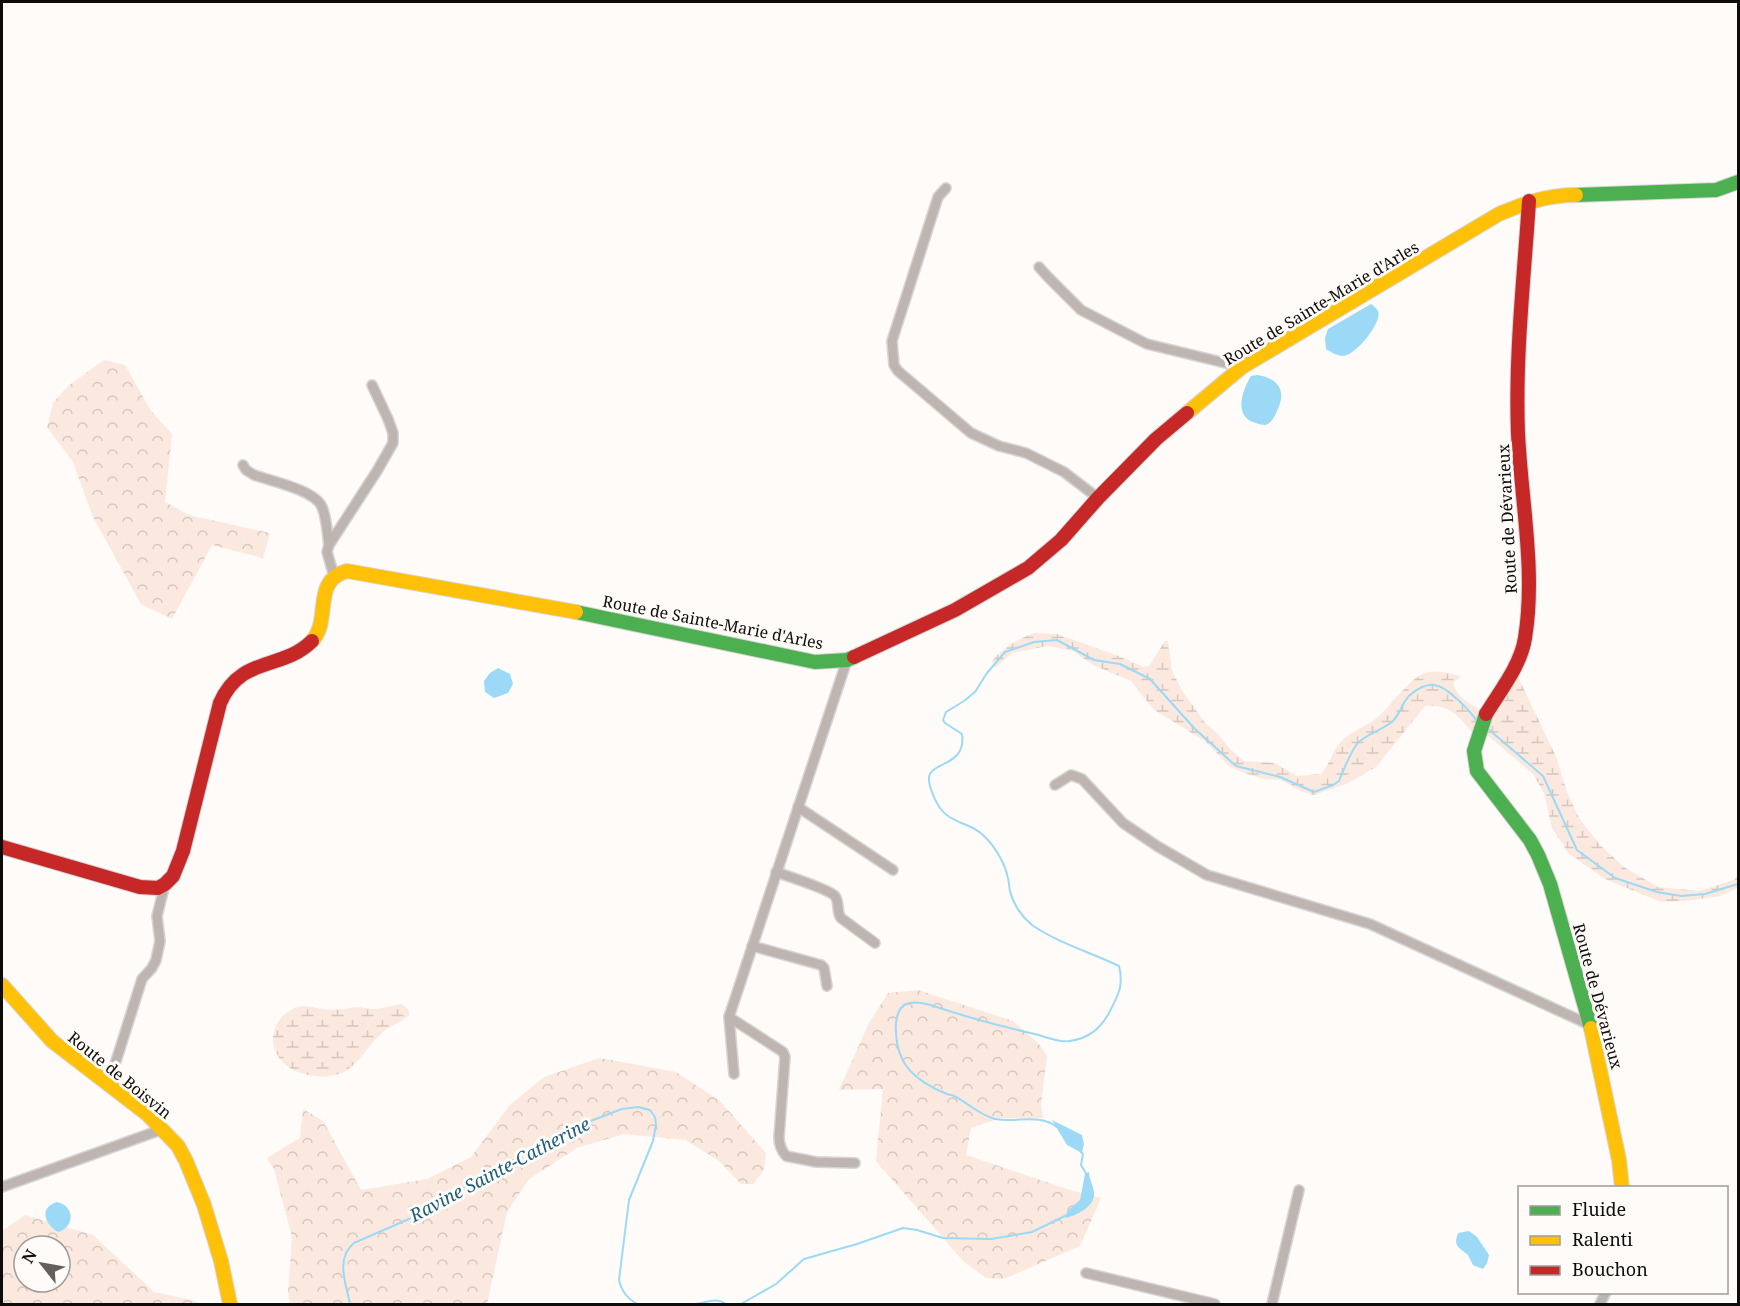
<svg xmlns="http://www.w3.org/2000/svg" width="1740" height="1306" viewBox="0 0 1740 1306" font-family="'Noto Serif',serif">
<style>
.forest{fill:url(#forest-crowns);fill-rule:evenodd}
.wetland{fill:url(#wetland-marsh)}
.water{fill:#9bd9f6}
.lines{fill:none;stroke-linecap:round;stroke-linejoin:round}
.stream{stroke:#9bd9f6;stroke-width:2}
.street-casing{stroke:#d7d5d4;stroke-width:12}
.fast-casing{stroke:#d7d5d4;stroke-width:16}
.slow-casing{stroke:#d7d5d4;stroke-width:16}
.jam-casing{stroke:#d7d5d4;stroke-width:16}
.street{stroke:#beb5b1;stroke-width:9}
.fast{stroke:#4caf50;stroke-width:14}
.slow{stroke:#ffc107;stroke-width:14}
.jam{stroke:#c62828;stroke-width:14}
.labels{text-anchor:middle;stroke-width:6;stroke-linejoin:round;paint-order:stroke}
.street-label{font-size:16px;fill:#0e0c0b;stroke:#fffbf8}
.water-label{font-size:18px;font-style:italic;fill:#195f7b;stroke:#fffbf8}
</style>
<defs>
<pattern id="forest-crowns" width="20" height="18" patternUnits="userSpaceOnUse" patternTransform="scale(1.5)"><rect width="20" height="18" fill="#fbe9df"/><path d="M2 6a3 3 0 1 1 6 0M12 15a3 3 0 1 1 6 0" fill="none" stroke="#d6c7be"/></pattern>
<pattern id="wetland-marsh" width="20" height="14" patternUnits="userSpaceOnUse" patternTransform="scale(1.5)"><rect width="20" height="14" fill="#fbe9df"/><path d="M1 5h8M5 5V1M11 12h8M15 12V8" fill="none" stroke="#d6c7be"/></pattern>
</defs>
<rect width="100%" height="100%" fill="#fefbf9"/>
<g class="forest">
<polygon points="104,360 125,365 151,411 172,434 165,502 189,515 270,533 263,558 212,545 172,619 141,604 93,517 73,462 47,427 53,403 68,386"/>
<polygon points="918,990 1013,1021 1039,1044 1047,1056 1041,1104 1043,1118 1000,1118 971,1128 966,1155 1070,1190 1101,1198 1080,1246 1004,1279 986,1278 963,1261 876,1161 883,1089 839,1090 869,1023 888,993"/>
<polygon points="600,1058 676,1072 720,1101 766,1153 764,1170 753,1184 741,1184 718,1160 685,1140 624,1134 577,1148 529,1179 507,1212 487,1304 290,1304 288,1292 292,1237 274,1169 267,1158 300,1138 303,1109 323,1121 361,1190 427,1179 471,1157 510,1105 544,1077"/>
<path d="M25 1215 93 1235 154 1292 192 1300 201 1304H2V1231ZM24 1246H60V1282H24Z"/>
</g>
<g class="wetland">
<path d="M1034 633 1057 634 1124 658 1143 667 1149 666 1165 641H1168L1172 671 1183 692 1206 724 1217 733 1230 749 1244 761 1275 763 1297 776 1321 774C1330 764 1332 752 1340 743 1349 731 1367 727 1378 717 1392 705 1411 675 1429 672 1439 670 1452 674 1461 676L1453 683C1457 697 1468 703 1480 710L1472 732C1457 715 1450 704 1425 706L1376 767 1348 783 1314 795 1303 792 1281 780 1260 778 1242 772 1229 766 1206 742 1153 709 1131 681 1093 665 1073 651 1047 646 1012 653 995 668 992 661C1004 647 1016 640 1034 633Z"/>
<polygon points="1518,677 1557,759 1567,792 1579,818 1600,845 1624,867 1658,887 1699,891 1734,880 1738,875 1738,888 1720,896 1685,901 1661,902 1605,879 1569,854 1552,828 1544,793 1533,774 1485,733 1501,699"/>
<path d="M401 1004C406 1007 409 1008 409 1015 401 1023 390 1025 382 1033 370 1043 357 1066 344 1072 327 1080 302 1077 287 1066 264 1048 271 1017 297 1007 306 1004 314 1008 323 1009 335 1011 345 1009 356 1007 362 1007 368 1009 374 1009 383 1009 392 1005 401 1004Z"/>
</g>
<g class="water">
<path d="M1371 304C1372 304 1378 310 1378 311 1383 322 1355 356 1343 356 1337 356 1331 352 1326 349L1325 338 1328 329Z"/>
<path d="M1257 375C1279 378 1287 391 1277 411 1274 417 1272 423 1265 425 1263 425 1258 424 1256 423 1233 418 1242 390 1251 376Z"/>
<polygon points="498,668 510,674 513,684 508,693 494,698 485,692 484,681 490,673"/>
<polygon points="1052,1120 1082,1135 1084,1144 1082,1153 1067,1145"/>
<path d="M1089 1172C1089 1179 1093 1185 1094 1192 1096 1206 1077 1215 1066 1218L1067 1211 1080 1200 1085 1174Z"/>
<path d="M57 1202C75 1206 75 1227 58 1232 44 1224 39 1207 57 1202Z"/>
<path d="M1469 1231 1477 1237 1489 1255 1487 1263 1483 1269 1473 1265C1472 1263 1469 1257 1468 1255 1459 1247 1453 1247 1458 1233Z"/>
</g>
<g class="lines">
<g class="stream">
<polyline points="1487,728 1543,776 1577,850 1615,878 1657,892 1681,896 1705,894 1738,884"/>
<path d="M1057 1127C1039 1113 1017 1123 995 1119 980 1115 969 1104 956 1097 953 1095 950 1095 947 1094 917 1082 897 1066 896 1032 895 1023 897 1008 906 1004 917 999 936 1007 946 1010 977 1020 1008 1028 1039 1035 1048 1038 1061 1043 1070 1041 1089 1038 1100 1029 1109 1013 1118 995 1124 986 1119 966 1090 952 1058 943 1032 925 1022 917 1013 904 1010 891 1009 887 1009 882 1008 878 1005 864 996 848 986 838 969 819 946 827 934 797 932 792 929 786 929 780 927 761 967 768 962 734L945 723 943 720 946 712 964 701 975 692 987 673 1005 652 1034 642 1057 640 1094 660 1120 664 1150 679 1195 729 1236 766 1280 777 1314 792 1333 785 1339 781C1343 771 1351 752 1357 744 1364 735 1382 730 1392 722 1400 715 1402 702 1410 695 1429 679 1440 683 1457 699 1466 707 1472 713 1478 723"/>
<polyline points="1080,1151 1083,1154 1081,1165 1087,1175"/>
<path d="M350 1304C346 1283 335 1259 354 1243L409 1219 498 1168 588 1122 622 1109 638 1107 650 1110 655 1117 656 1125 653 1141 629 1200 619 1280C622 1292 627 1298 637 1304"/>
<path d="M696 1304C707 1302 717 1297 726 1304"/>
<polyline points="741,1304 776,1284 804,1259 857,1244 903,1228 917,1230 943,1238 991,1239 1032,1232 1067,1215"/>
</g>
<g class="street-casing">
<g id="street">
<polyline points="946,188 938,197 892,341 894,365 898,371 971,433 999,446 1026,453 1064,472 1098,498"/>
<polyline points="1039,267 1048,277 1081,310 1141,341 1147,344 1242,367"/>
<path d="M243 465 246 470 254 475C271 481 315 490 322 507 327 519 327 533 329 545"/>
<polyline points="334,576 327,552 329,545 377,471 393,443 393,433 388,419 372,385"/>
<polyline points="1055,785 1071,775 1082,779 1123,823 1157,846 1207,875 1370,924 1590,1025"/>
<polyline points="798,807 893,870"/>
<path d="M776 872C787 876 829 889 835 896 840 903 836 911 841 918L875 943"/>
<polyline points="752,946 821,965 824,968 827,986"/>
<path d="M729 1017 783 1052 785 1057 779 1137C779 1145 781 1150 786 1156L816 1162 855 1163"/>
<polyline points="734,1074 729,1017 847,660"/>
<polyline points="106,1082 111,1077 142,979 152,968 156,960 160,941 157,916 165,884"/>
<polyline points="2,1187 163,1129"/>
<polyline points="1086,1273 1215,1304"/>
<polyline points="1272,1304 1299,1190"/>
<polyline points="1600,1304 1606,1292"/>
</g>
</g>
<g class="fast-casing">
<g id="fast">
<polyline points="1576,195 1716,190 1738,182"/>
<polyline points="576,612 815,662 847,660 854,657"/>
<polyline points="1486,714 1474,751 1477,771 1530,840 1538,855 1550,884 1591,1028"/>
</g>
</g>
<g class="slow-casing">
<g id="slow">
<path d="M1187 413 1242 367 1499 214C1525 203 1547 195 1576 195"/>
<path d="M312 641C332 619 311 581 347 571L576 612"/>
<polyline points="2,985 52,1041 147,1114 178,1146 186,1161 204,1205 221,1261 230,1304"/>
<polyline points="1591,1028 1619,1160 1622,1188"/>
</g>
</g>
<g class="jam-casing">
<g id="jam">
<polyline points="854,657 955,610 1028,568 1061,540 1098,498 1156,439 1187,413"/>
<path d="M1486 714C1500 691 1521 665 1525 638 1536 571 1521 500 1518 433 1515 356 1524 278 1529 201"/>
<path d="M2 847 140 887 158 888 165 884 173 876 183 851 220 703C241 655 282 671 312 641"/>
</g>
</g>
<use href="#street" class="street"/>
<use href="#fast" class="fast"/>
<use href="#slow" class="slow"/>
<use href="#jam" class="jam"/>
</g>
<g class="labels">
<g class="street-label">
<text transform="translate(1321 303) rotate(-31)" y="6">Route de Sainte-Marie d'Arles</text>
<text transform="translate(1507 519) rotate(-93)" y="6">Route de Dévarieux</text>
<text transform="translate(713 622) rotate(11)" y="6">Route de Sainte-Marie d'Arles</text>
<text transform="translate(1598 996) rotate(75)" y="6">Route de Dévarieux</text>
<text transform="translate(120 1075) rotate(39)" y="6">Route de Boisvin</text>
</g>
<g class="water-label">
<text transform="translate(500 1170) rotate(-28)" y="6">Ravine Sainte-Catherine</text>
</g>
</g>
<rect width="1740" height="1306" fill="none" stroke="#0e0c0b" stroke-width="6"/>
<rect x="1518" y="1186" width="210" height="108" fill="#fffbf8" stroke="#9f9b99" stroke-width="1.5"/>
<rect x="1530" y="1206" width="30" height="9" fill="#4caf50" stroke="#9f9b99" stroke-width="1.5"/>
<text x="1572" y="1216" font-size="18" fill="#0e0c0b">Fluide</text>
<rect x="1530" y="1236" width="30" height="9" fill="#ffc107" stroke="#9f9b99" stroke-width="1.5"/>
<text x="1572" y="1246" font-size="18" fill="#0e0c0b">Ralenti</text>
<rect x="1530" y="1266" width="30" height="9" fill="#c62828" stroke="#9f9b99" stroke-width="1.5"/>
<text x="1572" y="1276" font-size="18" fill="#0e0c0b">Bouchon</text>
<g transform="translate(42 1264) rotate(301)"><circle r="28" fill="#fffbf8" stroke="#9f9b99" stroke-width="1.5"/>
<path d="M0-4.5L10 22L0 15L-10 22Z" fill="#62605e"/>
<text y="-9" font-size="16" font-weight="bold" text-anchor="middle" fill="#0e0c0b">N</text>
</g>
</svg>
